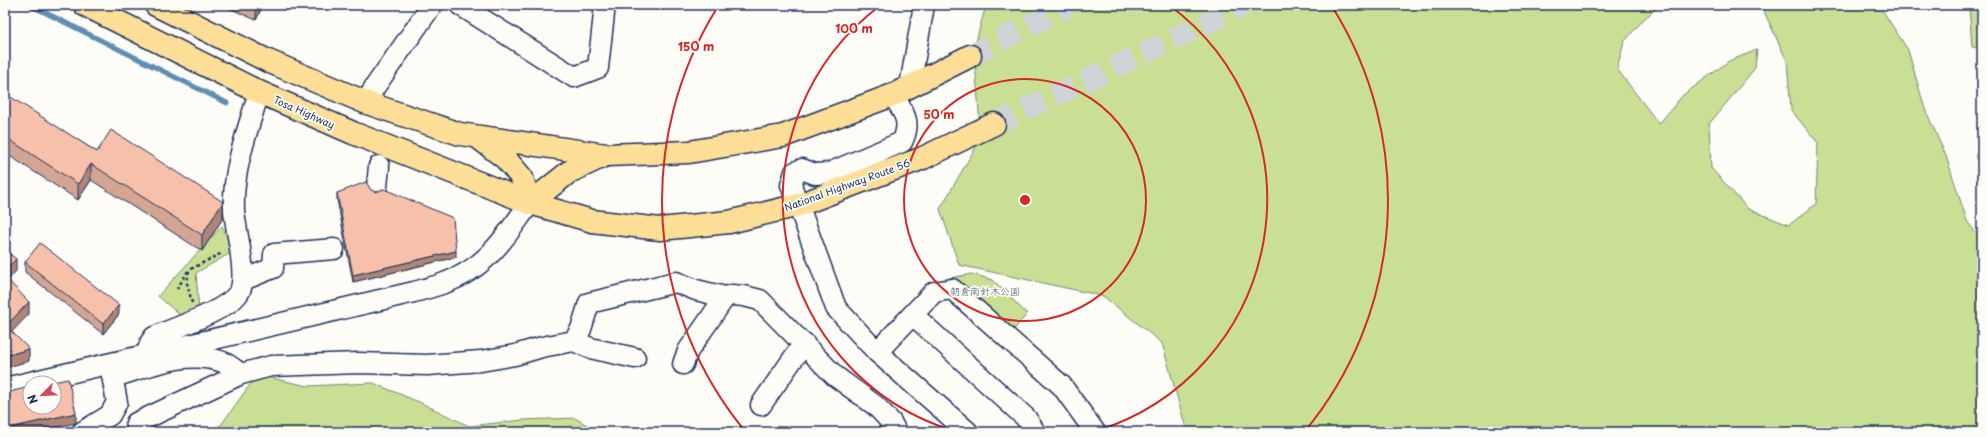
<svg xmlns="http://www.w3.org/2000/svg" width="1987" height="437" viewBox="0 0 1987 437" font-family="'Playpen Sans','Klee One',sans-serif">
<style>
.green{fill:#c9df94;stroke:#728779}
.lines{fill:none;stroke-linecap:round;stroke-linejoin:round}
.stream{stroke:#5e8eb3;stroke-width:5}
.highway-tunnel{stroke:#d0d3d8;stroke-width:22;stroke-dasharray:22 11;stroke-linecap:butt}
.minor-casing{stroke:#1b2f5e;stroke-width:23}
.highway-casing{stroke:#1b2f5e;stroke-width:25}
.path{stroke:#1b2f5e;stroke-width:2.5;stroke-dasharray:3 3;stroke-linecap:butt}
.minor{stroke:#fdfcf7;stroke-width:20}
.highway{stroke:#fcde96;stroke-width:22}
.wall{fill:#d4a592;stroke:#1b2f5e}
.shaded-wall{fill:#ad8677;stroke:#1b2f5e}
.building{fill:#f7c0aa;stroke:#1b2f5e}
.ring{fill:none;stroke:#d62828;stroke-width:2}
.labels{text-anchor:middle;stroke-width:3.5;stroke-linejoin:round;paint-order:stroke}
.street-label{font-size:10px;fill:#1b2f5e;stroke:#fdfcf7}
.park-label{font-size:10px;fill:#465b6c;stroke:#fdfcf7}
.centre{fill:#d62828;stroke:#fdfcf7;stroke-width:2}
.ring-label{font-size:12px;text-anchor:middle;font-weight:bold;fill:#d62828;stroke:#fdfcf7;stroke-width:3.5;stroke-linejoin:round;paint-order:stroke}
</style>
<rect width="100%" height="100%" fill="#fdfcf7"/>
<filter id="ink" filterUnits="userSpaceOnUse"><feTurbulence type="fractalNoise" baseFrequency=".025" numOctaves="2"/><feDisplacementMap in="SourceGraphic" scale="8" xChannelSelector="R" yChannelSelector="G"/><feConvolveMatrix kernelMatrix="1 2 1 2 8 2 1 2 1" color-interpolation-filters="sRGB"/></filter>
<g filter="url(#ink)">
<g class="green">
<polygon points="986,5 1660,5 1643,20 1624,42 1617,69 1659,124 1683,95 1729,61 1757,50 1755,68 1709,124 1711,168 1748,209 1789,225 1816,204 1818,143 1791,110 1787,61 1761,5 1879,5 1908,50 1925,109 1946,156 1967,221 1982,241 1982,432 1187,432 1162,343 1103,296 959,265 940,209 981,138 974,49"/>
<polygon points="1969,5 1982,5 1982,48 1972,47"/>
<polygon points="222,226 234,251 196,273 199,310 182,317 158,296"/>
<polygon points="972,274 993,280 1027,314 1012,332 949,278"/>
<polygon points="257,375 308,386 373,383 419,402 469,426 523,420 575,418 598,432 208,432 221,425"/>
</g>
<g class="lines">
<polyline class="stream" points="30,5 227,103"/>
<g class="highway-tunnel">
<polyline points="970,56 1069,5"/>
<polyline points="994,124 1245,5"/>
</g>
<g class="minor-casing">
<g id="minor">
<polyline points="460,5 574,77 598,68 605,5"/>
<polyline points="910,86 924,5"/>
<path d="M893 95C904 113 912 122 902 142L829 173 815 174 802 169 795 172 791 185 836 308 877 352 968 432"/>
<polyline points="367,103 374,88 432,5"/>
<polyline points="377,187 379,166"/>
<polyline points="243,280 273,268 274,254 334,249"/>
<polyline points="913,315 1026,418 1035,432"/>
<polyline points="574,341 590,348 635,358"/>
<polyline points="877,352 934,292 952,289 1062,386 1095,432"/>
<path d="M147 354 150 343 154 337C176 327 224 312 238 294 250 279 235 230 234 210 232 170 248 130 259 92"/>
<polyline points="683,364 688,351 725,297"/>
<path d="M113 377C148 367 187 349 223 362 230 365 236 371 241 374L271 366 359 363 427 365 481 361 515 355 542 347 574 341 581 329 589 303 676 282 696 290 725 297 732 295 744 296 760 300 835 376 876 406 891 422 896 432"/>
<path d="M5 388 414 292C433 287 452 282 469 271 495 255 512 227 530 203"/>
<polyline points="761,405 804,343"/>
<polyline points="136,423 241,374"/>
<polyline points="82,432 110,415 117,402 110,365"/>
</g>
</g>
<g class="highway-casing">
<g id="highway">
<polyline points="85,5 259,92 353,133 530,203 592,221 660,229 729,222 799,205 923,158 994,124"/>
<polyline points="156,5 268,61 367,103 460,134 606,155 689,152 783,136 893,95 970,56"/>
<polyline points="479,138 505,158 522,178 530,203"/>
<polyline points="530,203 569,172 606,155"/>
</g>
</g>
<g class="path">
<polyline points="177,289 188,271"/>
<polyline points="192,303 187,283 189,270 222,253"/>
</g>
<use href="#minor" class="minor"/>
<use href="#highway" class="highway"/>
</g>
<g class="wall">
<polygon points="222,5 263,5 256,20"/>
<polygon points="5,95 97,152 223,218 202,251 91,180 78,200 5,153"/>
<polygon points="371,190 456,257 353,282 337,200 337,193"/>
<polygon points="25,262 119,314 103,334 25,272"/>
</g>
<g class="shaded-wall">
<polygon points="257,5 263,5 256,20 256,8"/>
<polygon points="91,164 91,180 78,200 78,184"/>
<polygon points="223,202 223,218 202,251 202,235"/>
<polygon points="456,251 456,257 353,282 353,275"/>
<polygon points="16,259 16,271 5,283 5,270"/>
<polygon points="29,302 29,314 6,338 6,326"/>
<polygon points="119,305 119,314 103,334 103,324"/>
<polygon points="29,349 29,361 5,368 5,356"/>
<polygon points="76,413 76,423 35,432 5,432 5,429"/>
</g>
<g class="building">
<polygon points="250,5 257,5 256,8"/>
<polygon points="6,94 97,152 111,130 223,202 202,235 91,164 78,184 5,137 5,95"/>
<polygon points="366,182 371,190 376,192 384,189 453,218 456,251 353,275 337,193"/>
<polygon points="40,243 119,305 103,324 25,262"/>
<polygon points="5,250 16,259 5,270"/>
<polygon points="5,277 29,302 6,326 29,349 5,356"/>
<polygon points="68,379 76,413 5,429 5,393 30,387 30,407 54,407 54,383 48,383"/>
</g>
</g>
<g class="ring">
<circle cx="1025" cy="200" r="121"/>
<path d="M954 431A242 242 0 0 1 881 5M1169 5A242 242 0 0 1 1096 431"/>
<path d="M745 431A363 363 0 0 1 717 8M1333 8A363 363 0 0 1 1305 431"/>
</g>
<g class="labels">
<g class="street-label">
<text transform="translate(304 112) rotate(24)" y="4">Tosa Highway</text>
<text transform="translate(847 185) rotate(-20)" y="4">National Highway Route 56</text>
</g>
<g class="park-label">
<text x="985" y="295">朝倉南針木公園</text>
</g>
</g>
<circle cx="1025" cy="200" r="6" class="centre"/>
<g class="ring-label">
<text x="854" y="33">100 m</text>
<text x="696" y="51">150 m</text>
<text x="939" y="119">50 m</text>
</g>
<rect width="1987" height="437" fill="none" stroke="#fdfcf7" stroke-width="20"/>
<rect x="10" y="10" width="1967" height="417" fill="none" stroke="#1b2f5e" stroke-width="1.5" filter="url(#ink)"/>
<g transform="translate(42 395) rotate(246)"><circle r="19" fill="#fdfcf7" stroke="#a3aaba"/>
<path d="M0-3L7 15L0 10L-7 15Z" fill="#d1495b"/>
<text y="-6" font-size="11" font-weight="bold" text-anchor="middle" fill="#1b2f5e">N</text>
</g>
</svg>
